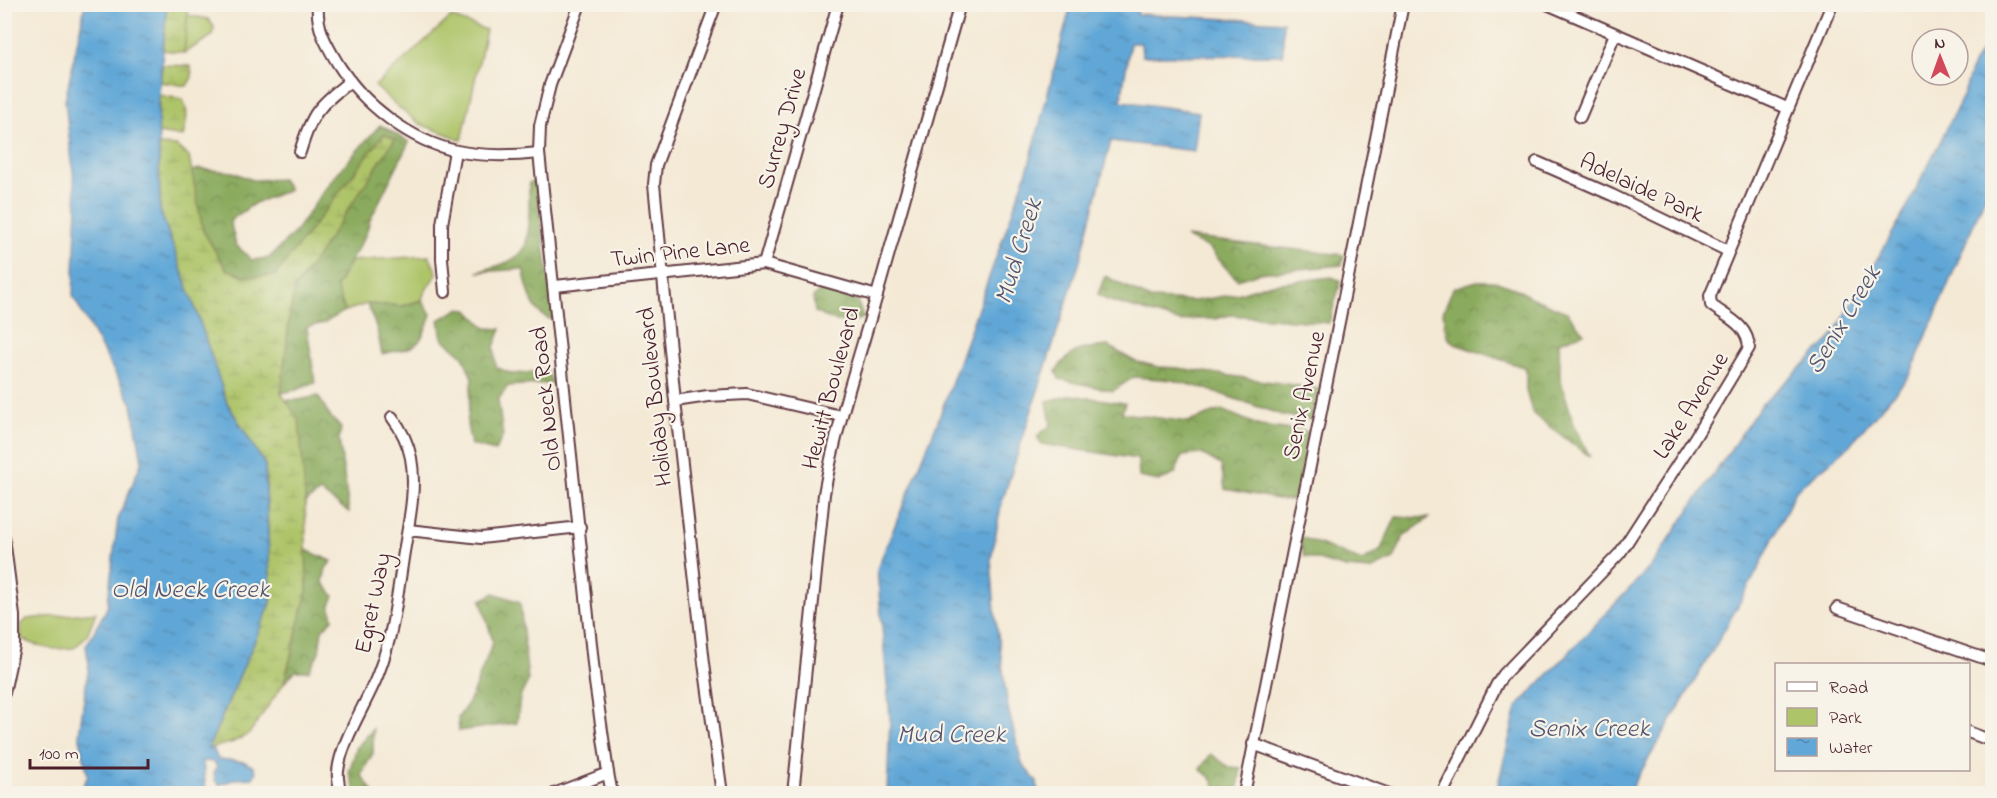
<svg xmlns="http://www.w3.org/2000/svg" width="1997" height="798" viewBox="0 0 1997 798" font-family="'Indie Flower',sans-serif">
<style>
.green{fill:#aec469;stroke:#7c724a;stroke-width:1.5}
.forest{fill:url(#forest-crowns);stroke:#6a6444;stroke-width:1.5}
.wetland{fill:url(#wetland-marsh);stroke:#7c724a;stroke-width:1.5}
.water{fill:url(#water-ripples);stroke:#566381;stroke-width:1.5}
.lines{fill:none;stroke-linecap:round;stroke-linejoin:round}
.minor-casing{stroke:#643d44;stroke-width:14}
.minor{stroke:#fff;stroke-width:10}
.labels{text-anchor:middle;stroke-width:4.5;stroke-linejoin:round;paint-order:stroke}
.street-label{font-size:24px;fill:#4a1f2b;stroke:#f7f3e8}
.water-label{font-size:26px;font-style:italic;fill:#535570;stroke:#f7f3e8}
</style>
<defs>
<pattern id="forest-crowns" width="20" height="18" patternUnits="userSpaceOnUse" patternTransform="scale(1.5)"><rect width="20" height="18" fill="#8aaa5d"/><path d="M2 6a3 3 0 1 1 6 0M12 15a3 3 0 1 1 6 0" fill="none" stroke="#738a4d"/></pattern>
<pattern id="wetland-marsh" width="20" height="14" patternUnits="userSpaceOnUse" patternTransform="scale(1.5)"><rect width="20" height="14" fill="#aec469"/><path d="M1 5h8M5 5V1M11 12h8M15 12V8" fill="none" stroke="#97a85b"/></pattern>
<pattern id="water-ripples" width="26" height="14" patternUnits="userSpaceOnUse" patternTransform="scale(1.5)"><rect width="26" height="14" fill="#61a7d7"/><path d="M2 4q2-2 4 0t4 0M15 11q2-2 4 0t4 0" fill="none" stroke="#5287af"/></pattern>
</defs>
<rect width="100%" height="100%" fill="#f7f3e8"/>
<filter id="ink" filterUnits="userSpaceOnUse"><feTurbulence type="fractalNoise" baseFrequency=".0167" numOctaves="2"/><feDisplacementMap in="SourceGraphic" scale="12" xChannelSelector="R" yChannelSelector="G"/><feConvolveMatrix kernelMatrix="1 2 1 2 8 2 1 2 1" color-interpolation-filters="sRGB"/></filter>
<filter id="wash" filterUnits="userSpaceOnUse"><feTurbulence type="fractalNoise" baseFrequency=".008" numOctaves="4" result="noise"/><feDisplacementMap in="SourceGraphic" scale="24" xChannelSelector="R" yChannelSelector="G"/><feGaussianBlur stdDeviation="1.35" result="paint"/><feColorMatrix in="noise" values="0 0 0 0 0 0 0 0 0 0 0 0 0 0 0 0 0 1.4 0 .05"/><feComposite in="paint" operator="in"/></filter>
<g filter="url(#wash)">
<rect width="100%" height="100%" fill="#f4e9d5"/>
<g class="green">
<polygon points="187,15 208,19 214,27 212,36 184,53"/>
<polygon points="451,17 486,30 462,140 420,124 397,106 375,86"/>
<path d="M429 256 437 273C432 283 424 289 422 300L403 306 367 304 345 311 336 288 350 261Z"/>
<path d="M96 612 87 635 74 648C51 650 41 649 21 638V625L27 619Z"/>
</g>
<g class="forest">
<polygon points="380,125 409,142 370,220 366,234 336,287 345,311 324,323 307,327 315,383 296,390 281,393 290,312 295,287 312,264 336,197 275,276 245,277 226,269 203,231 191,171 200,169 233,172 252,180 282,179 289,190 255,203 230,221 236,245 252,260 269,258 295,232 333,178"/>
<path d="M536 180 554 320C531 316 528 288 523 269L477 272C490 268 510 264 521 253 532 242 528 200 529 183Z"/>
<polygon points="1185,237 1344,255 1342,265 1258,273 1238,280 1225,267 1209,248"/>
<polygon points="1105,276 1150,299 1194,301 1237,294 1265,285 1332,277 1341,281 1329,323 1230,315 1216,319 1195,319 1181,322 1107,300 1098,294"/>
<polygon points="1477,281 1494,281 1517,289 1530,297 1567,312 1584,333 1559,342 1560,378 1574,424 1590,457 1533,414 1526,391 1526,368 1455,344 1447,336 1443,312 1453,288"/>
<path d="M824 288 839 292 857 301 864 318C842 325 835 322 815 312L813 297Z"/>
<path d="M422 300 431 314C419 351 417 346 382 354L377 329 367 304 403 306Z"/>
<polygon points="460,308 469,311 486,328 501,329 494,347 496,367 512,374 547,371 553,383 508,386 498,400 503,436 495,451 471,445 467,425 472,378 463,356 442,338 439,320"/>
<path d="M1108 346 1134 361 1159 367 1178 368 1320 389 1311 420 1282 415 1206 389 1172 380 1134 377 1113 391 1059 379 1056 371C1072 348 1082 348 1108 346Z"/>
<polygon points="1071,395 1125,403 1122,413 1188,422 1222,410 1260,426 1308,432 1296,499 1283,500 1225,489 1221,465 1202,454 1182,456 1175,474 1159,481 1139,477 1138,459 1041,444 1037,436 1051,425 1047,401"/>
<polygon points="318,396 330,416 341,428 339,439 349,512 320,492 305,503 305,495 286,400 299,400"/>
<polygon points="1396,517 1429,518 1403,537 1394,559 1370,570 1346,568 1304,556 1299,536 1362,561 1380,551"/>
<polygon points="306,550 332,561 326,568 323,582 334,596 330,605 333,619 322,630 319,652 309,671 295,671 284,683 307,591"/>
<polygon points="494,593 520,602 528,681 520,697 517,723 459,731 458,718 470,700 493,642 481,600"/>
<polygon points="373,729 373,753 361,775 374,793 356,793 349,772 357,747"/>
<polygon points="1211,754 1229,767 1241,768 1237,793 1219,793 1211,778 1200,769"/>
</g>
<g class="wetland">
<polygon points="167,5 188,5 184,53 163,50"/>
<polygon points="162,65 191,66 192,77 187,86 160,82"/>
<path d="M159 95 182 99C190 110 186 124 183 137L158 133Z"/>
<polygon points="384,134 395,139 312,264 295,287 290,312 281,393 299,420 305,495 307,591 284,683 249,734 231,743 207,749 271,603 265,465 227,403 160,210 159,145 176,146 189,157 203,231 226,269 245,277 275,276"/>
</g>
<g class="water">
<polygon points="85,5 167,5 158,104 160,210 197,313 227,403 265,465 271,603 208,749 213,748 218,759 245,762 254,767 256,772 253,778 235,779 219,785 215,780 214,772 217,767 214,762 203,761 206,793 79,793 88,776 79,734 89,665 86,646 107,608 118,519 142,461 132,404 73,296 77,206 65,101"/>
<polygon points="1071,5 1138,5 1137,14 1283,22 1283,55 1142,56 1141,43 1130,43 1121,101 1199,112 1194,151 1111,141 1080,261 1001,505 991,560 995,612 1008,708 1022,764 1037,782 1038,793 887,793 890,717 877,569 938,421 1029,165"/>
<polygon points="1992,32 1992,180 1910,375 1847,448 1796,490 1759,568 1716,645 1633,785 1631,793 1496,793 1517,707 1651,566 1761,405 1832,338 1905,211 1964,94 1972,67"/>
</g>
</g>
<g filter="url(#ink)">
<g class="lines">
<g class="minor-casing">
<g id="minor">
<path d="M318 4C316 28 326 44 338 64 363 104 410 141 457 151 485 157 512 156 539 153"/>
<polyline points="580,4 550,85 540,126 539,153 595,682 608,773 612,794"/>
<polyline points="716,4 656,165 654,184 675,401 704,663 722,794"/>
<polyline points="1547,4 1787,108"/>
<polyline points="1580,117 1615,34"/>
<path d="M300 152C312 112 318 107 350 81"/>
<polyline points="1537,162 1612,195 1728,251"/>
<polyline points="764,264 838,4"/>
<polyline points="555,286 764,264 877,296"/>
<polyline points="445,292 442,259 442,224 455,151"/>
<polyline points="675,401 708,396 747,394 841,416"/>
<polyline points="408,530 481,538 580,527"/>
<polyline points="4,538 14,616 14,646 4,693"/>
<polyline points="1837,608 1992,661"/>
<polyline points="1968,732 1992,741"/>
<polyline points="1253,744 1389,794"/>
<path d="M341 794C339 786 337 779 338 771 341 741 367 703 378 674 393 636 397 598 403 558 408 526 417 490 411 458 408 443 401 429 392 417"/>
<polyline points="554,794 608,773"/>
<path d="M793 794 824 494C836 426 858 361 877 295 905 198 932 101 960 4"/>
<polyline points="1244,794 1403,4"/>
<path d="M1442 794 1497 684 1504 674 1620 553 1694 439 1749 348C1748 325 1728 318 1711 305L1710 296 1832 4"/>
</g>
</g>
<use href="#minor" class="minor"/>
</g>
</g>
<g class="labels">
<g class="street-label">
<text transform="translate(781 128) rotate(-74)" y="8">Surrey Drive</text>
<text transform="translate(1642 187) rotate(25)" y="8">Adelaide Park</text>
<text transform="translate(680 251) rotate(-6)" y="8">Twin Pine Lane</text>
<text transform="translate(830 388) rotate(-75)" y="8">Hewitt Boulevard</text>
<text transform="translate(1303 395) rotate(-78)" y="8">Senix Avenue</text>
<text transform="translate(654 397) rotate(-96)" y="8">Holiday Boulevard</text>
<text transform="translate(545 399) rotate(-96)" y="8">Old Neck Road</text>
<text transform="translate(1690 405) rotate(-58)" y="8">Lake Avenue</text>
<text transform="translate(372 603) rotate(-78)" y="8">Egret Way</text>
</g>
<g class="water-label">
<text transform="translate(1017 251) rotate(-73)" y="9">Mud Creek</text>
<text transform="translate(1842 319) rotate(-59)" y="9">Senix Creek</text>
<text x="190" y="597">Old Neck Creek</text>
<text x="1589" y="736">Senix Creek</text>
<text x="951" y="742">Mud Creek</text>
</g>
</g>
<rect width="1997" height="798" fill="none" stroke="#f7f3e8" stroke-width="24"/>
<rect x="1775" y="663" width="195" height="108" fill="#f7f3e8" stroke="#b29e9c" stroke-width="1.5"/>
<rect x="1787" y="682" width="30" height="9" fill="#ffffff" stroke="#b29e9c" stroke-width="1.5"/>
<text x="1829" y="693" font-size="18" fill="#4a1f2b">Road</text>
<rect x="1787" y="708" width="30" height="18" fill="#aec469" stroke="#b29e9c" stroke-width="1.5"/>
<text x="1829" y="723" font-size="18" fill="#4a1f2b">Park</text>
<rect x="1787" y="738" width="30" height="18" fill="url(#water-ripples)" stroke="#b29e9c" stroke-width="1.5"/>
<text x="1829" y="753" font-size="18" fill="#4a1f2b">Water</text>
<g transform="translate(1940 57) rotate(359)"><circle r="28" fill="#f7f3e8" stroke="#b29e9c" stroke-width="1.5"/>
<path d="M0-4.5L10 22L0 15L-10 22Z" fill="#d1495b"/>
<text y="-9" font-size="16" font-weight="bold" text-anchor="middle" fill="#4a1f2b">N</text>
</g>
<path d="M30 759v9h118v-9" fill="none" stroke="#4a1f2b" stroke-width="3"/>
<text x="39" y="759" font-size="18" fill="#4a1f2b" stroke="#f7f3e8" stroke-width="4.5" paint-order="stroke">100 m</text>
</svg>
